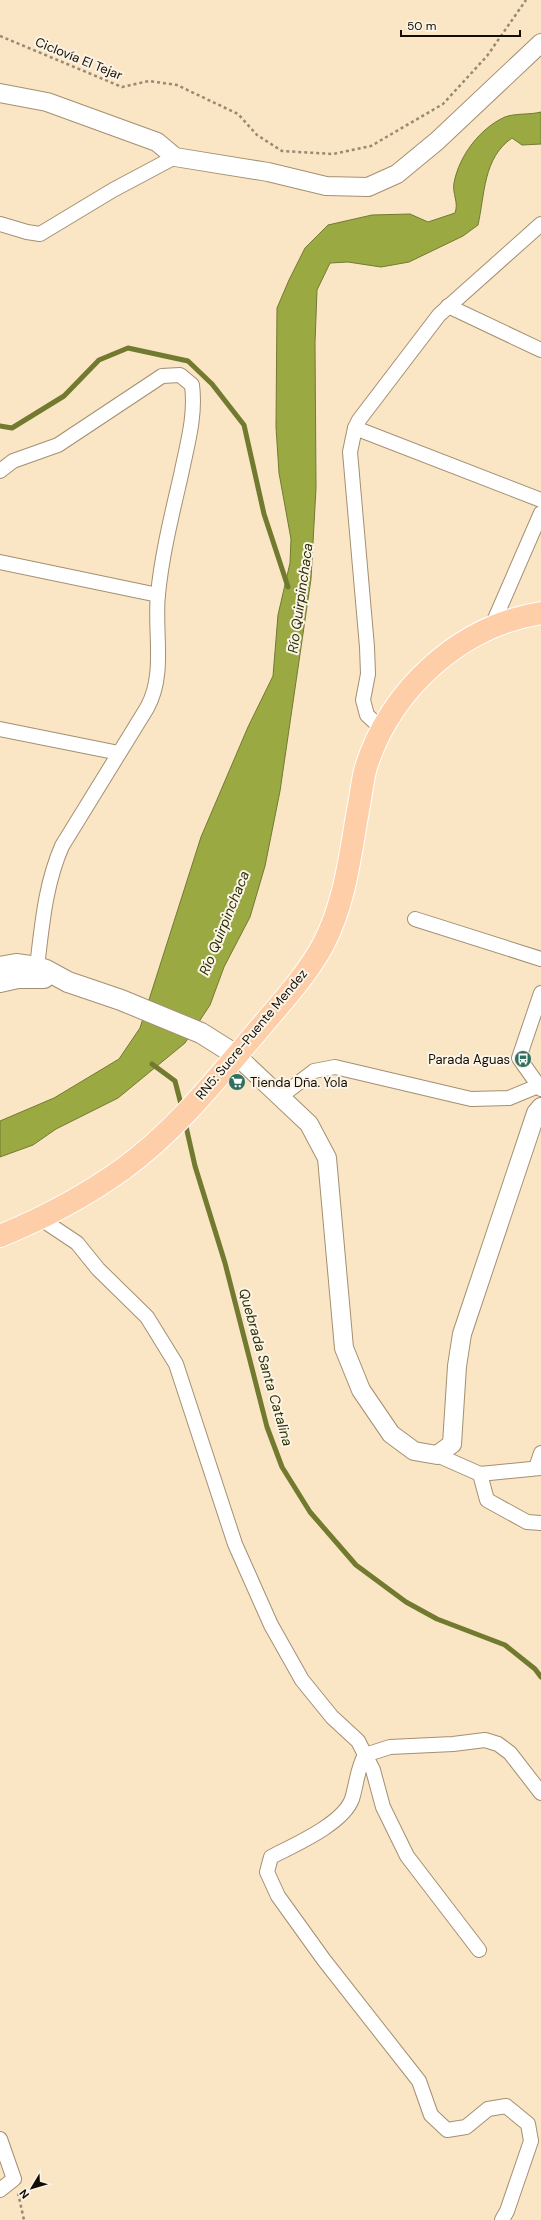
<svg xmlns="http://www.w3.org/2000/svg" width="541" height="2220" viewBox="0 0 541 2220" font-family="'DM Sans',sans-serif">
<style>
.water{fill:#9ba943;stroke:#727a30}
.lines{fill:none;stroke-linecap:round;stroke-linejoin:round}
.stream{stroke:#727a30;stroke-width:5}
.minor-casing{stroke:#a49072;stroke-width:16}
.tertiary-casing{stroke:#a49072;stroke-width:20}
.secondary-casing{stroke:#a49072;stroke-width:22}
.trunk-casing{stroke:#fff;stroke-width:24}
.path{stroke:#988972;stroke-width:2.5;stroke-dasharray:3 3;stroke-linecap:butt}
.minor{stroke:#fff;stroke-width:14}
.tertiary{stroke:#fff;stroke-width:18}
.secondary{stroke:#fff;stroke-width:20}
.trunk{stroke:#fecea8;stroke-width:22}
.labels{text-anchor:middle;stroke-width:4;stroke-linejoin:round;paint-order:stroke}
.street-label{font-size:13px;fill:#140d03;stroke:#fcf4e7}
.poi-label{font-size:13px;fill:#140d03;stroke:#fcf4e7;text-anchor:end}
.water-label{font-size:14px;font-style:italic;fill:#2c3206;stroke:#fcf4e7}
</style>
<rect width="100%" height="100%" fill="#fae5c4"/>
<path class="water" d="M541 112V144L522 145 512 138C483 158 485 194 478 225L463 236 409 262 381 267 348 262 330 263 317 290 315 343 316 488 311 579 280 791 265 866 250 917 224 967 210 1005 185 1043 118 1098 56 1129 33 1145 0 1157V1121L54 1098 119 1059 140 1028 201 837 248 727 273 676 278 615 290 563 291 539 279 473 276 427 277 308 289 280 305 248 328 225 372 215 410 214 428 222 455 213C459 202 452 194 454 183 459 156 480 128 505 117 515 113 530 115 541 112Z"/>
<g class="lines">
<g class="stream">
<polyline points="0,426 12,428 64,396 99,360 128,348 188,361 212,384 244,425 264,514 288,587"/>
<polyline points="152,1064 175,1081 182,1108"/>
<polyline points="185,1122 195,1166 225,1263 267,1427 282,1467 310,1512 356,1565 406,1602 437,1619 505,1645 535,1669 541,1677"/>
</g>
<g class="minor-casing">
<g id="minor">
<polyline points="0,224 27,232 40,234 113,190 175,157"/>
<polyline points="448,306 541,350"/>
<polyline points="355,428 541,500"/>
<path d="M0 471 13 461 58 445 162 376 180 375 192 385C196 416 187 445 181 475 172 514 162 554 158 594 154 632 166 674 147 708L62 846C45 885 42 926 37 967"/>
<polyline points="0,562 158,595"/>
<polyline points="491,628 541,513"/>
<polyline points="0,729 119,753"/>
<polyline points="383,730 367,715 363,700 368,674 367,647 350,452 355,428 359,420 439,315 541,224"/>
<polyline points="415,919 541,959"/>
<polyline points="541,993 519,1058 541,1089"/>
<polyline points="280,1097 314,1071 335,1067 471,1099 509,1098 538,1086"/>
<polyline points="41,1219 77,1243 98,1269 147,1317 176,1364 235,1544 271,1625 302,1680 332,1717 358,1741 373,1770 383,1807 407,1856 479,1950"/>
<polyline points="437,1455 480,1474 541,1468"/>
<polyline points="536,1468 541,1453"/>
<polyline points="480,1474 487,1500 527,1522 541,1523"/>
<polyline points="0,2139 14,2179 0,2190"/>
<path d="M502 2220 507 2211 531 2141 528 2124 506 2106 488 2109 466 2127 447 2130 431 2115 419 2081 324 1960 278 1896 267 1872 271 1857C294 1845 343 1824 352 1799 357 1783 357 1769 365 1755L390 1747 453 1744 485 1740 498 1744 510 1753 541 1793"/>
</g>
</g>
<g class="tertiary-casing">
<g id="tertiary">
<polyline points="0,93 47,102 157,142 175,157 268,172 326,186 368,187 397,174 437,141 541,43"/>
<polyline points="236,1055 309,1124 327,1158 344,1348 361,1390 391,1434 414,1451 437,1455 452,1444 457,1366 462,1334 536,1113 541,1107"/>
</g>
</g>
<g class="secondary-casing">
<g id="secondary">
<polyline points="0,967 16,964 37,967 46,970 68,982 121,1000 201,1033 236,1055"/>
<polyline points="0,982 18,978 44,978"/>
</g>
</g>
<g class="trunk-casing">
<path id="trunk" d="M0 1236C44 1218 84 1197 123 1169 173 1133 214 1082 254 1035 278 1006 305 978 323 945 345 903 350 856 358 810 361 796 362 781 366 767 391 689 460 626 541 613"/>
</g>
<g class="path">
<polyline points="0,36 122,87 149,81 177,85 238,114 257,135 282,151 333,154 371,146 443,104 487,56 526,0"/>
<polyline points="18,2193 24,2220"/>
</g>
<use href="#minor" class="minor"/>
<use href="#tertiary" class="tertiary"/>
<use href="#secondary" class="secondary"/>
<use href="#trunk" class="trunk"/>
</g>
<defs>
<g id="bus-disc" transform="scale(0.9)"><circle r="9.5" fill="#31705e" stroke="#fcf4e7"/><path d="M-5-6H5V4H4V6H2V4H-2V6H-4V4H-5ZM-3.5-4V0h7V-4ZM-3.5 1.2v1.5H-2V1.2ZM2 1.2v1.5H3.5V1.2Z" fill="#fff"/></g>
<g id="supermarket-disc" transform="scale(0.9)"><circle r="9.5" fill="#31705e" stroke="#fcf4e7"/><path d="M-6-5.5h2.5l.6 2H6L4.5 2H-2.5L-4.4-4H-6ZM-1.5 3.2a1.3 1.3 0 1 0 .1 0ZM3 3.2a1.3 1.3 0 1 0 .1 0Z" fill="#fff"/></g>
</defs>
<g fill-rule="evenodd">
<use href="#bus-disc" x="523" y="1059"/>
<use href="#supermarket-disc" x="237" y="1082"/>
</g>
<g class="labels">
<g class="street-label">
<text transform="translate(79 58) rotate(22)" y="5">Ciclovía El Tejar</text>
<text transform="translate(251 1034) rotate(-50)" y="5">RN5: Sucre-Puente Mendez</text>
</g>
<g class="poi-label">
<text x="510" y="1064">Parada Aguas</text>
<text x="250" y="1087" text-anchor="start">Tienda Dña. Yola</text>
</g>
<g class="water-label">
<text transform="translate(300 598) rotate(-82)" y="5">Río Quirpinchaca</text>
<text transform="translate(224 923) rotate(-68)" y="5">Río Quirpinchaca</text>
<text transform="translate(266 1367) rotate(74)" y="5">Quebrada Santa Catalina</text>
</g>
</g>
<g transform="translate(32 2188) rotate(232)" stroke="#fcf4e7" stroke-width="3" paint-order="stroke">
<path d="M0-3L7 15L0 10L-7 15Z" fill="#140d03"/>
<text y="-6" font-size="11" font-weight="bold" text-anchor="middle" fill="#140d03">N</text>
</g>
<path d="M401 30v6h119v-6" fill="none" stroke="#140d03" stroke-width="2"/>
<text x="407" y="30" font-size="12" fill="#140d03" stroke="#fcf4e7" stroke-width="3" paint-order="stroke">50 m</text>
</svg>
